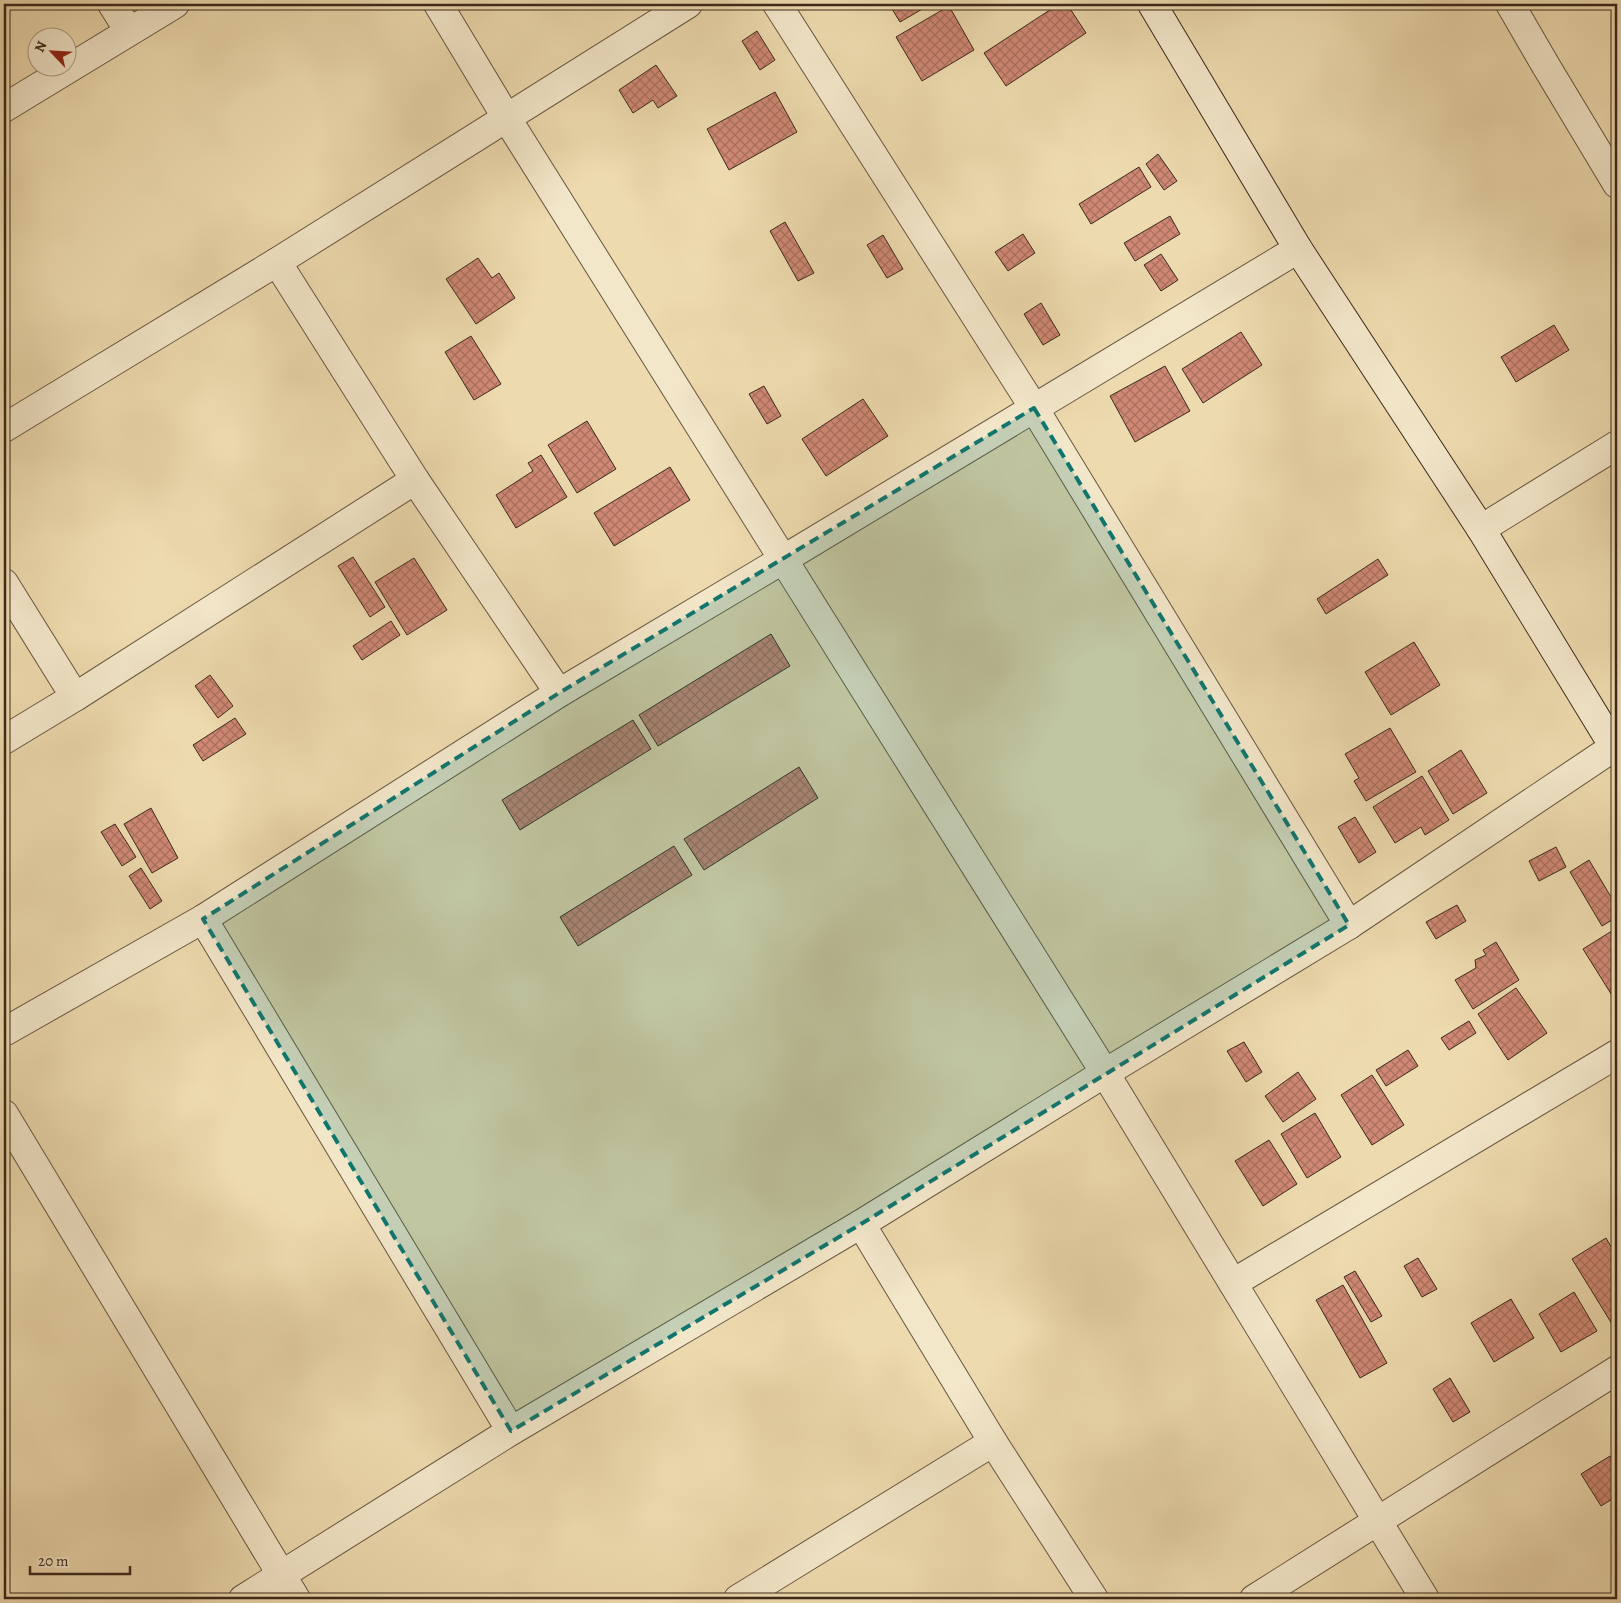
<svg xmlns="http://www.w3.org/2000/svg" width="1621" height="1603" viewBox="0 0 1621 1603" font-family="Alegreya,serif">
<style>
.building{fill:url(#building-cross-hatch);stroke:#3c2a1c}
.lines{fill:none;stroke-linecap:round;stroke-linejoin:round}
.street-casing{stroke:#685640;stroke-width:30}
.secondary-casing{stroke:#3c2a1c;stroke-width:30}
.street{stroke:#f3e7ca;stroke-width:28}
.secondary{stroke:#f3e7ca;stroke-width:28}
.marked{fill:#0f766e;fill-opacity:0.2;stroke:#0f766e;stroke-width:4;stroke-dasharray:10 6;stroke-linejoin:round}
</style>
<defs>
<pattern id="building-cross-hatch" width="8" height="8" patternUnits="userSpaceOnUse" patternTransform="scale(1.25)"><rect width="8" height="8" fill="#cf8874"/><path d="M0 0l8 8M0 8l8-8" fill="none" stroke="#a96f5e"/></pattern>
</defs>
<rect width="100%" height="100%" fill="#eddaae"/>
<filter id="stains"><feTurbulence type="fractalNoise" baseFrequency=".004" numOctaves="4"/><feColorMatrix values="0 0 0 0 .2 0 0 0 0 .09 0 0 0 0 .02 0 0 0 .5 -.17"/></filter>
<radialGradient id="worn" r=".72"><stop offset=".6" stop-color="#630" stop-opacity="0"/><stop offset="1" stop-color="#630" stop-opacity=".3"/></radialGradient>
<g class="building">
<polygon points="889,4 931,4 900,22"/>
<polygon points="1059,4 1067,4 1086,33 1006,86 984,53"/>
<polygon points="949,6 974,50 922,81 896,37"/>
<polygon points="757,31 775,60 760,70 742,41"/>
<polygon points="656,65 677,96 658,108 653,100 633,113 619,90"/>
<polygon points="775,92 797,132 729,170 707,129"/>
<polygon points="1158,154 1177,181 1164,190 1146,164"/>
<polygon points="1139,167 1151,187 1091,224 1079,204"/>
<polygon points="1170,216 1180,234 1135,261 1124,243"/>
<polygon points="785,222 814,273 798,281 770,231"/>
<polygon points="1023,234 1035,253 1008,271 995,252"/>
<polygon points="883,235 903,269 887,278 867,245"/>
<polygon points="1161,254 1178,280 1161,291 1144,265"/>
<polygon points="478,258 492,278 499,273 515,298 476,324 446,279"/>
<polygon points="1041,303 1060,335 1043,345 1024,314"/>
<polygon points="1554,325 1569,350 1516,382 1501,357"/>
<polygon points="1241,332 1262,365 1203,403 1182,369"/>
<polygon points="471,336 501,384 474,400 445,352"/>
<polygon points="1165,366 1190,411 1135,442 1110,396"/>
<polygon points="764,386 781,416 767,424 749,394"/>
<polygon points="863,399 888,436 826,476 802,439"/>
<polygon points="587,421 616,469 577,493 548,445"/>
<polygon points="541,455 567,497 516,528 496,495 533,471 528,463"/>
<polygon points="670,467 690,500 614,546 594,513"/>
<polygon points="353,557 385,607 370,617 338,566"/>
<polygon points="414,558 447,610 407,635 375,582"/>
<polygon points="1378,559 1388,575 1326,614 1317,599"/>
<polygon points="391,621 400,635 362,660 353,646"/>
<polygon points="771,634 790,666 658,746 639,715"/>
<polygon points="1414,642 1440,685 1391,715 1365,672"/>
<polygon points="210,675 233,706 218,718 195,686"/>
<polygon points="235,718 246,734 203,761 193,745"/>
<polygon points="633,720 651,749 520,830 502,800"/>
<polygon points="1390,728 1416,772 1366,801 1354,781 1359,778 1345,754"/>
<polygon points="1461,750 1487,793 1453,814 1428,771"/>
<polygon points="799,767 818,798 704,870 684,839"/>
<polygon points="1422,776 1449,820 1425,835 1421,827 1395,843 1373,807"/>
<polygon points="151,808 178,858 152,873 124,824"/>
<polygon points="1355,817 1376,852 1359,863 1338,827"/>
<polygon points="115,824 136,857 122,866 101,832"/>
<polygon points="674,846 692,875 578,946 560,917"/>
<polygon points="1556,847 1566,867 1539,881 1529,861"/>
<polygon points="1589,860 1617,907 1617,917 1602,926 1570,872"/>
<polygon points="141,868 162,901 150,909 129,876"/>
<polygon points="1457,905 1466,921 1436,939 1426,922"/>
<polygon points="1615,929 1617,934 1617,994 1613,997 1583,949"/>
<polygon points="1496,942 1519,980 1473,1009 1455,980 1476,968 1475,960 1486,955 1483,950"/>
<polygon points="1516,988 1547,1033 1508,1060 1478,1014"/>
<polygon points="1469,1021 1476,1033 1449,1050 1441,1038"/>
<polygon points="1244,1042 1262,1072 1246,1082 1227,1051"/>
<polygon points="1408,1050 1418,1066 1386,1086 1376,1070"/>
<polygon points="1298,1072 1316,1099 1283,1122 1265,1096"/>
<polygon points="1372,1075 1404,1125 1372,1145 1341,1095"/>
<polygon points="1315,1113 1341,1157 1307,1178 1281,1134"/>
<polygon points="1269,1140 1297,1184 1263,1206 1235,1161"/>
<polygon points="1606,1238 1617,1257 1617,1321 1612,1324 1572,1259"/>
<polygon points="1418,1258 1437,1289 1422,1297 1404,1266"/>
<polygon points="1355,1271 1382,1316 1371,1322 1344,1277"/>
<polygon points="1343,1285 1387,1363 1360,1378 1316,1300"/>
<polygon points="1574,1292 1597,1331 1561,1352 1539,1314"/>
<polygon points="1511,1299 1534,1338 1494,1362 1471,1323"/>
<polygon points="1450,1378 1470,1412 1453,1422 1433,1389"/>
<polygon points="1610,1456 1617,1468 1617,1496 1601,1506 1581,1474"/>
</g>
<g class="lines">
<g class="street-casing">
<g id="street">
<polyline points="112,4 129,31"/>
<polyline points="438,4 506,117 1105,1073 1425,1599"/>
<polyline points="777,4 1034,408 1349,925"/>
<polyline points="1510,4 1546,66 1617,184"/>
<polyline points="4,108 175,4"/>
<polyline points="277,262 415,480 559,693"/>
<polyline points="4,428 277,262 688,4"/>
<polyline points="1481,529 1617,445"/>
<polyline points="4,583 75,697"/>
<polyline points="4,740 75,697 415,480"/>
<polyline points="203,919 511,1431"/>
<polyline points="4,1032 203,919 559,693 784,559 1298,249"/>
<polyline points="4,1114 296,1599"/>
<polyline points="861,1224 993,1442 1094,1599"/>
<polyline points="1233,1283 1617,1054"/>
<polyline points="243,1599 511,1431 861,1224 1105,1073 1349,925 1614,747"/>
<polyline points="738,1599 993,1442"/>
<polyline points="1254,1599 1617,1370"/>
</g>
</g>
<g class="secondary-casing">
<polyline id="secondary" points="1152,4 1298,249 1481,529 1617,752"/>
</g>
<use href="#street" class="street"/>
<use href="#secondary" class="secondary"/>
</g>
<path class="marked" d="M1034 408 1349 925 861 1224 511 1431 203 919 559 693Z"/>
<rect width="1621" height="1603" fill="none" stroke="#eddaae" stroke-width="20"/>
<rect x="5" y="5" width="1611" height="1593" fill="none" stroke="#3c2a1c" stroke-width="2.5"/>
<rect x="10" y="10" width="1601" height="1583" fill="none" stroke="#3c2a1c"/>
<g transform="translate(52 52) rotate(295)"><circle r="24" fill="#f3e7ca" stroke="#aa9b84"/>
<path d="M0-4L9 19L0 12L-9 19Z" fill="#8f2418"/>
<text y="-8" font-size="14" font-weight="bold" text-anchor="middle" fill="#3c2a1c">N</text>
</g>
<path d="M30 1566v8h100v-8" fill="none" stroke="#3c2a1c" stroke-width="2.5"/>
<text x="38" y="1566" font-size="15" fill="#3c2a1c" stroke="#f3e7ca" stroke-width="4" paint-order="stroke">20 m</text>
<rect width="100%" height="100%" filter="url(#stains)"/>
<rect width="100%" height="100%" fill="url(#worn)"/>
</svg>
